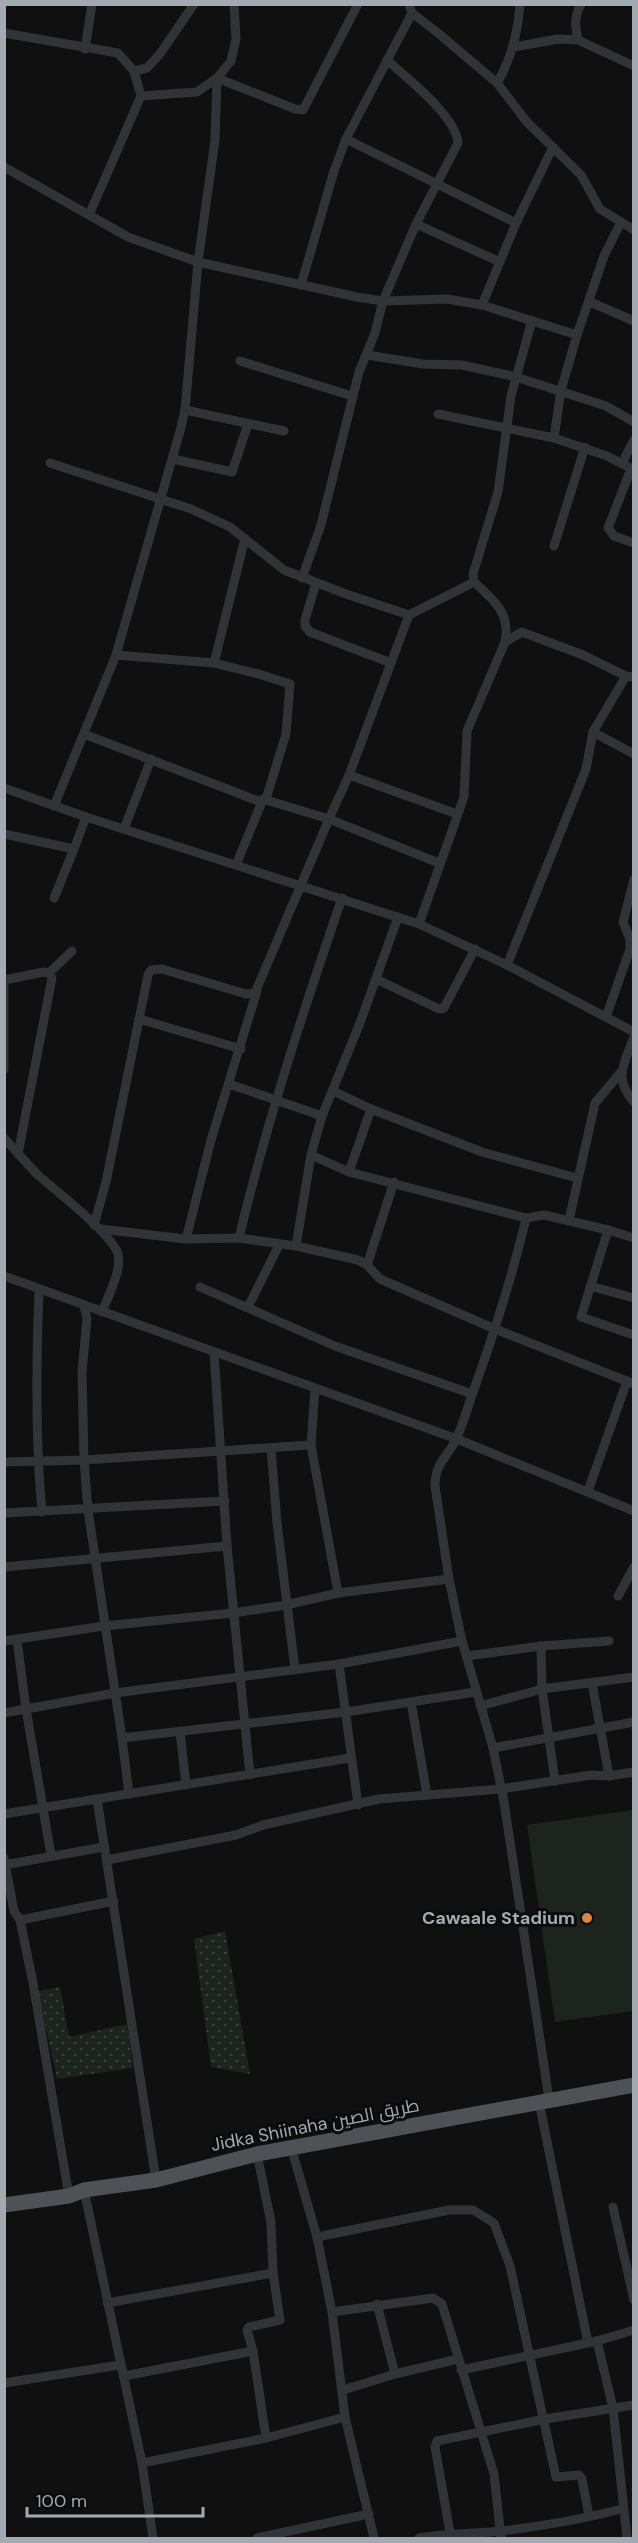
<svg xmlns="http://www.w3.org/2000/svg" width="638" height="2543" viewBox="0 0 638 2543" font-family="'DM Sans',Cairo,sans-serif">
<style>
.grass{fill:url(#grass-dots)}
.park{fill:#1d241d}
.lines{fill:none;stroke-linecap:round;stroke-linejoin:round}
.street{stroke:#323336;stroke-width:9}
.primary{stroke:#4e5155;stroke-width:15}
.poi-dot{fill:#db883f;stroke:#0b0c0c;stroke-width:2}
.labels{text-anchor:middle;stroke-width:6;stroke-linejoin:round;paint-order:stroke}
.poi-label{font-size:18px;font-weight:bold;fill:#a3aab1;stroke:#0b0c0c;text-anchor:end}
.street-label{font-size:18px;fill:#a3aab1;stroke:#0b0c0c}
</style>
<defs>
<pattern id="grass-dots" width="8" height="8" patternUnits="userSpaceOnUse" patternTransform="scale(1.5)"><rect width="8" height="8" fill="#1d241d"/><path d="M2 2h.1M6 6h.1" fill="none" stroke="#3b413b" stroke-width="1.8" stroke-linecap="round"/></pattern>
</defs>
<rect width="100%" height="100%" fill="#101011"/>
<g class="grass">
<polygon points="225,1931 250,2074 211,2067 194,1939"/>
<polygon points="60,1987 69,2037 127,2024 133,2068 57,2079 38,1991"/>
</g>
<polygon class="park" points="633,1810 633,2011 555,2022 527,1825"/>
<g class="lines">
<g class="street">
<polyline points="409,4 412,13 438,33 497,83 527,122 581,175 600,209 634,230"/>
<polyline points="4,33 118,53 134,71 141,96 89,215"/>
<path d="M578 40C575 26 574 17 581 4"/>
<polyline points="514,47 558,39 578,40 634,66"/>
<polyline points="85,49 92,4"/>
<polyline points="134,71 147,68 160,54 194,4"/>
<path d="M497 83C512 58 518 33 520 4"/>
<polyline points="141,96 197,92 217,78 231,61 236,39 234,4"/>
<polyline points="346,139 516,223"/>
<polyline points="4,167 128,237 198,262 357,297 383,301 447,299 482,305 577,335"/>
<polyline points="416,224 500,262"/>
<polyline points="301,285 334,171 346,139 412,13"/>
<polyline points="590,302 634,321"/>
<polyline points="482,305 516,223 553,147"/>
<polyline points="367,355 423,364 462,365 516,377 606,406 634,422"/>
<polyline points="240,361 352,396"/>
<polyline points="185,410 284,431"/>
<polyline points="438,414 554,438 607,456 634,470"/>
<polyline points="554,438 561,390 577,335 604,256 621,222"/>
<polyline points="173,459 232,472 248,424"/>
<polyline points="50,463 191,509 230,527 284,570 346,594 409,615 349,775 329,819 263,799 236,865"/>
<polyline points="622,463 634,440"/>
<polyline points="631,469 608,528 614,536 634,543"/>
<polyline points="554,546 585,447"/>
<path d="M302 578 321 525 359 372 375 333 383 301 416 224 458 143C456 116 408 79 387 60"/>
<polyline points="316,583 305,620 305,626 310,632 391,663"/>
<polyline points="409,615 474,582"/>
<path d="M505 642C511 613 493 599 474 582L473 574 498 492 511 396 532 320"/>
<polyline points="116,655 214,663 259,674 290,684 286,734 266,799"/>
<polyline points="214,663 245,538"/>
<polyline points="593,732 634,754"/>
<polyline points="84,734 261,802"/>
<polyline points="349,775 457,814"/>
<polyline points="4,788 86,817 419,924 507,965 634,1032"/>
<polyline points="54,806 116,655 180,431 185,410 198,262 215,140 217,78 295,109 303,110 358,4"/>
<polyline points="124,829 151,759"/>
<polyline points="4,834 74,849 86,817"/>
<polyline points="54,898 74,849"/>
<polyline points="419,924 464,797 467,731 505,642 522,632 583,655 626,676 634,677"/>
<polyline points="507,965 586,769 593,732 626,676"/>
<polyline points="49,973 72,951"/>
<polyline points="376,979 439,1009 444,1008 475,949"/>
<polyline points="4,980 44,972 49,973 52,978 18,1154"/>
<polyline points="4,980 4,1069"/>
<polyline points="606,1017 630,949 630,939 623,922 634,879"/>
<polyline points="139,1019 241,1049"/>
<path d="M634 1037C624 1064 613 1078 634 1102"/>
<polyline points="229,1084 322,1116"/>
<polyline points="333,1091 371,1109 482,1152 577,1178"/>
<path d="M4 1138C16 1151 27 1164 39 1176 56 1191 113 1235 118 1254 122 1271 108 1296 102 1312"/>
<path d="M311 1155 349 1172 526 1218C513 1274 496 1327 477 1381 470 1399 465 1419 457 1437 449 1457 435 1461 435 1486L449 1579 462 1641 493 1748 504 1802 549 2099"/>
<polyline points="349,1172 371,1109"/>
<polyline points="526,1218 544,1215 608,1230 581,1317 634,1335"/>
<polyline points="569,1220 595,1103 621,1072"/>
<polyline points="94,1225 106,1182 148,975 151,970 162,969 246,994 255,993 329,819 439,863"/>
<polyline points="100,1229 186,1239 239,1238 296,1246 358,1260 367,1265 380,1279 495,1329 634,1384"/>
<polyline points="608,1230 634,1238"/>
<path d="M239 1238C267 1121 303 1012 342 898"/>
<polyline points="186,1239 211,1140 257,991"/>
<polyline points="296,1246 311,1155 322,1116 360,1023 398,917"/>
<polyline points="367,1265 394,1182"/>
<polyline points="4,1276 457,1439 634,1511"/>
<polyline points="590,1286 634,1298"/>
<polyline points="200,1287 335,1346 472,1394"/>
<path d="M39 1290C36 1365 35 1438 42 1512"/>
<polyline points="84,1306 87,1319 82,1372 84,1460 88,1510 122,1738"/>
<polyline points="248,1307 279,1245"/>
<polyline points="214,1353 227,1546 250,1775"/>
<polyline points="315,1389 311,1445 338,1593"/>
<polyline points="271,1448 277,1523 295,1669"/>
<polyline points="4,1462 84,1460 311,1445"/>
<polyline points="588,1491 627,1381"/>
<polyline points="4,1513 225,1501"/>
<polyline points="4,1567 227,1546"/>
<polyline points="618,1596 634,1567"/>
<polyline points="17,1640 26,1709 51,1855"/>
<polyline points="4,1641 104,1626 233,1613 286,1605 338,1593 449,1579"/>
<polyline points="541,1646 542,1689 555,1781"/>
<polyline points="467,1656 541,1646 609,1641"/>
<polyline points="339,1664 358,1805"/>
<polyline points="592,1683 609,1776"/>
<polyline points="411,1702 427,1795"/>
<polyline points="480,1706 542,1689 634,1677"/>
<polyline points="4,1713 115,1693 339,1664 462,1641"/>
<polyline points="180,1731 186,1785"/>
<polyline points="493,1748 634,1722"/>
<polyline points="129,1794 122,1738 346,1712 475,1692"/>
<polyline points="97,1799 156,2180"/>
<polyline points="4,1814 350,1758"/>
<polyline points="4,1858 14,1911 20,1920 33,1983 69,2196"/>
<polyline points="107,1860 236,1835 263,1825 379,1799 501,1789 591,1775 609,1776 634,1772"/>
<polyline points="4,1865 104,1847"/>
<polyline points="20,1920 114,1901"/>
<polyline points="539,2102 588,2343"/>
<polyline points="291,2147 317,2237 332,2312 345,2417 374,2538"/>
<polyline points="84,2190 142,2463 153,2538"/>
<polyline points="613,2207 634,2300"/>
<polyline points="317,2237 449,2210 473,2210 494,2223 510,2266 556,2477 579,2475 582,2479 589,2516"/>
<polyline points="107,2303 273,2273"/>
<polyline points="377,2304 395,2374"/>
<polyline points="332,2312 433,2298 442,2304 494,2474 501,2538"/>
<polyline points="597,2341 613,2408 627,2538"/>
<polyline points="253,2351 266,2438"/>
<polyline points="461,2370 597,2341 634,2330"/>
<polyline points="124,2376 253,2351 247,2330 249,2327 280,2320 273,2273 271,2222 257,2154"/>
<polyline points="4,2383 120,2365"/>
<polyline points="343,2390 395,2374 458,2359"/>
<polyline points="142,2463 266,2438 345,2417"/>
<polyline points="257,2538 369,2514"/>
<path d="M419 2538C449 2533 473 2534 502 2531 543 2526 583 2519 622 2509"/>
<polyline points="451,2538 435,2447 437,2441 545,2419 634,2405"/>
</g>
<polyline class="primary" points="4,2205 69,2196 84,2190 156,2180 257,2154 634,2085"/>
</g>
<circle class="poi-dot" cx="587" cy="1918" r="6"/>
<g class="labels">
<g class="poi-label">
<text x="575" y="1924">Cawaale Stadium</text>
</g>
<g class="street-label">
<text transform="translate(315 2125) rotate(-11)" y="6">Jidka Shiinaha طريق الصين</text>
</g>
</g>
<rect width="638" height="2543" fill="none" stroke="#a3aab1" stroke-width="12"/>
<path d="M27 2507v9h176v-9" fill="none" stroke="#a3aab1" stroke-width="3"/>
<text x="36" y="2507" font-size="18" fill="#a3aab1" stroke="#0b0c0c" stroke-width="4.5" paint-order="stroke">100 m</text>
</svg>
